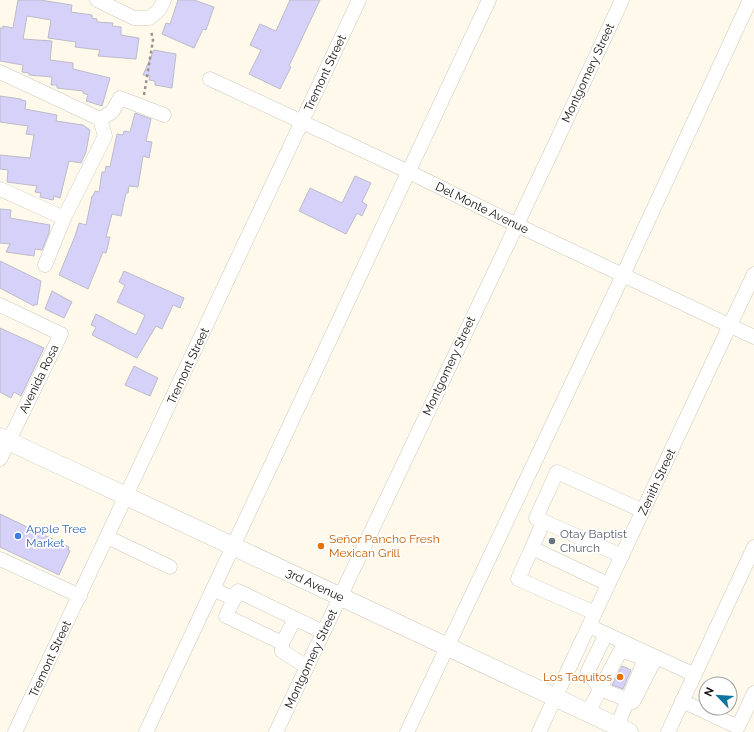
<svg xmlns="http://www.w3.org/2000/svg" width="754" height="732" viewBox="0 0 754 732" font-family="Raleway,sans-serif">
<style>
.building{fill:#d5d1f9;stroke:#bcbbc9}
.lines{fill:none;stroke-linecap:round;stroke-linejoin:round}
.minor-casing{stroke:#cec8bb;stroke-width:15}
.major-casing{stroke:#cec8bb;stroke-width:19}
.path{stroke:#99958a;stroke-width:2.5;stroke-dasharray:3 3;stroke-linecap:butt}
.minor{stroke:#fff;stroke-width:14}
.major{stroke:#fff;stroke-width:18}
.shop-dot{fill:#3f7fe0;stroke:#fff;stroke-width:1.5}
.worship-dot{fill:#6b7280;stroke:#fff;stroke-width:1.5}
.food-dot{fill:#e8710a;stroke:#fff;stroke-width:1.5}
.labels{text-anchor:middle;stroke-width:3.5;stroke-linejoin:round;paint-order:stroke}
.street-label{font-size:12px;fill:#13110c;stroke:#fff}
.shop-label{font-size:12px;fill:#366cbe;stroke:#fff;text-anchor:start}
.worship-label{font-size:12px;fill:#5b616d;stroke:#fff;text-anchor:start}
.food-label{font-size:12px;fill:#c56008;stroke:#fff;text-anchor:start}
</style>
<rect width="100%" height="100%" fill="#fff9eb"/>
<g class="building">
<polygon points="18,0 40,0 72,5 71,12 92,15 92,18 97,19 97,22 113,23 112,26 121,27 121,35 139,38 136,59 98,56 100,50 75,47 76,42 48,38 51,20 27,16 23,39 52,41 50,60 73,63 73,69 110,78 102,106 86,101 88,95 83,93 83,91 57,88 57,85 51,85 52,77 29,75 29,73 22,72 23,65 0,61 0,28 3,28 3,26 13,28"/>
<polygon points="178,0 194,0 214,7 206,30 203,29 194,48 162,34 166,23 170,24"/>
<polygon points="290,0 320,0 289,66 291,67 280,89 249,74 261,50 250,45 260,24 276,31"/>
<polygon points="154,50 176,54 172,88 155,85 155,81 149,80 150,76 143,75"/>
<polygon points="0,96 21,99 21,100 26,101 25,109 57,115 56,121 83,125 90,130 86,152 81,163 69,161 60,198 54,196 53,200 40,197 41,193 35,192 37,186 7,182 8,170 0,169 0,155 30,158 34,135 26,134 28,126 0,122"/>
<polygon points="135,113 151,119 146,141 152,142 149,158 143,156 138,187 129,186 128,193 126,193 121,216 112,214 106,237 110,237 106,253 103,252 88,289 59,275 75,236 79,223 86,225 92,196 93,196 95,191 99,192 102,172 105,172 106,166 110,167 117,134 123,135 124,131 130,132"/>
<polygon points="355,176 371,183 362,202 367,205 362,216 357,213 346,234 299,211 310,188 342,203"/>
<polygon points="0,209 11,210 10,218 50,225 49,233 42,250 35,249 34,256 6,252 10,244 0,243"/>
<polygon points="0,261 41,281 37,305 35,304 34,306 0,288"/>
<polygon points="124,271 184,298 180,308 173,305 162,329 156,326 137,358 92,335 96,327 91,325 96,314 136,335 145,315 117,302 125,285 119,282"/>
<polygon points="52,291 72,302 64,318 45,309"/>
<polygon points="0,328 44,348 21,396 14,392 11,398 0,392"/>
<polygon points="134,366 158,378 150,396 125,385"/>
<polygon points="0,514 69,547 68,550 70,551 59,575 0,547"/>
<polygon points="622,666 631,670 623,689 612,685"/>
</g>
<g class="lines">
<g class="minor-casing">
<g id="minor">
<polyline points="97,0 134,18 149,18 159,10 164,0"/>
<polyline points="0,72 100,119 105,136 64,218 45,265"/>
<polyline points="210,79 409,172 517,225 754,337"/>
<polyline points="100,119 112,112 120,98 164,115"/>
<polyline points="0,189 64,218"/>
<polyline points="0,305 61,334 0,459"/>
<polyline points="107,537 170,567"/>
<polyline points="532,548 543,522"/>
<polyline points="622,556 536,518 557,472 643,511"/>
<polyline points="0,559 80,596"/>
<polyline points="213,589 234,599 238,591 323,632"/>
<polyline points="234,599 226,616 282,643 295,619"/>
<polyline points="595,613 518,579 532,548 608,584"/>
<polyline points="589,626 695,675"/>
<polyline points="282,643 282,651 307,667"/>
<polyline points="682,701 738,727 754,693"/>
<polyline points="588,713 600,689 588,671 606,634"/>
<polyline points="617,726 645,659 621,650 600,689 633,702 656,657"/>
<polyline points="15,732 359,0"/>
<polyline points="146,732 489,0"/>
<polyline points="276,732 549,157 622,0"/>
<polyline points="407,732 623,275 750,0"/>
<polyline points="539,732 754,274"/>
<polyline points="668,732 754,547"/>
</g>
</g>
<g class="major-casing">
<g id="major">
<polyline points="0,437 57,464"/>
<polyline points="62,466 629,732"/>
</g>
</g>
<polyline class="path" points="144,95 153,40 151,30"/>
<use href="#minor" class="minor"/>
<use href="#major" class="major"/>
</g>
<circle class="shop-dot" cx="18" cy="536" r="4"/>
<circle class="worship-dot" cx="552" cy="541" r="4"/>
<g class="food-dot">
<circle cx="321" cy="546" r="4"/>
<circle cx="620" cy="677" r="4"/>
</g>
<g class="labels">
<g class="street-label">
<text transform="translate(325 73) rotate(-65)" y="4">Tremont Street</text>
<text transform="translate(588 73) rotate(-65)" y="4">Montgomery Street</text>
<text transform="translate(482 208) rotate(26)" y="4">Del Monte Avenue</text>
<text transform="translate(188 366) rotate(-65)" y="4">Tremont Street</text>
<text transform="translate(449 366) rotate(-65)" y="4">Montgomery Street</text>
<text transform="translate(39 379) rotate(-64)" y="4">Avenida Rosa</text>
<text transform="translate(657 482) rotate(-65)" y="4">Zenith Street</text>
<text transform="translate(315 585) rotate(25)" y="4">3rd Avenue</text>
<text transform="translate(50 659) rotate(-65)" y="4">Tremont Street</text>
<text transform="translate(311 659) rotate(-65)" y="4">Montgomery Street</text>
</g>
<g class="shop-label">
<text x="26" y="533">Apple Tree<tspan x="26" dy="14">Market</tspan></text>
</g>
<g class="worship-label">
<text x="560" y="538">Otay Baptist<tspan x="560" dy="14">Church</tspan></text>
</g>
<g class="food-label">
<text x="329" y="543">Señor Pancho Fresh<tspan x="329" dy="14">Mexican Grill</tspan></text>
<text x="612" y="681" text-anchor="end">Los Taquitos</text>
</g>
</g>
<g transform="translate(718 696) rotate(295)"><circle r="19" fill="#ffffff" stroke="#a1a09e"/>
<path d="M0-3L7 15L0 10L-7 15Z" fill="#0e74a0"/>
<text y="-6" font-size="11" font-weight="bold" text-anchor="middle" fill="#13110c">N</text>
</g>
</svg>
